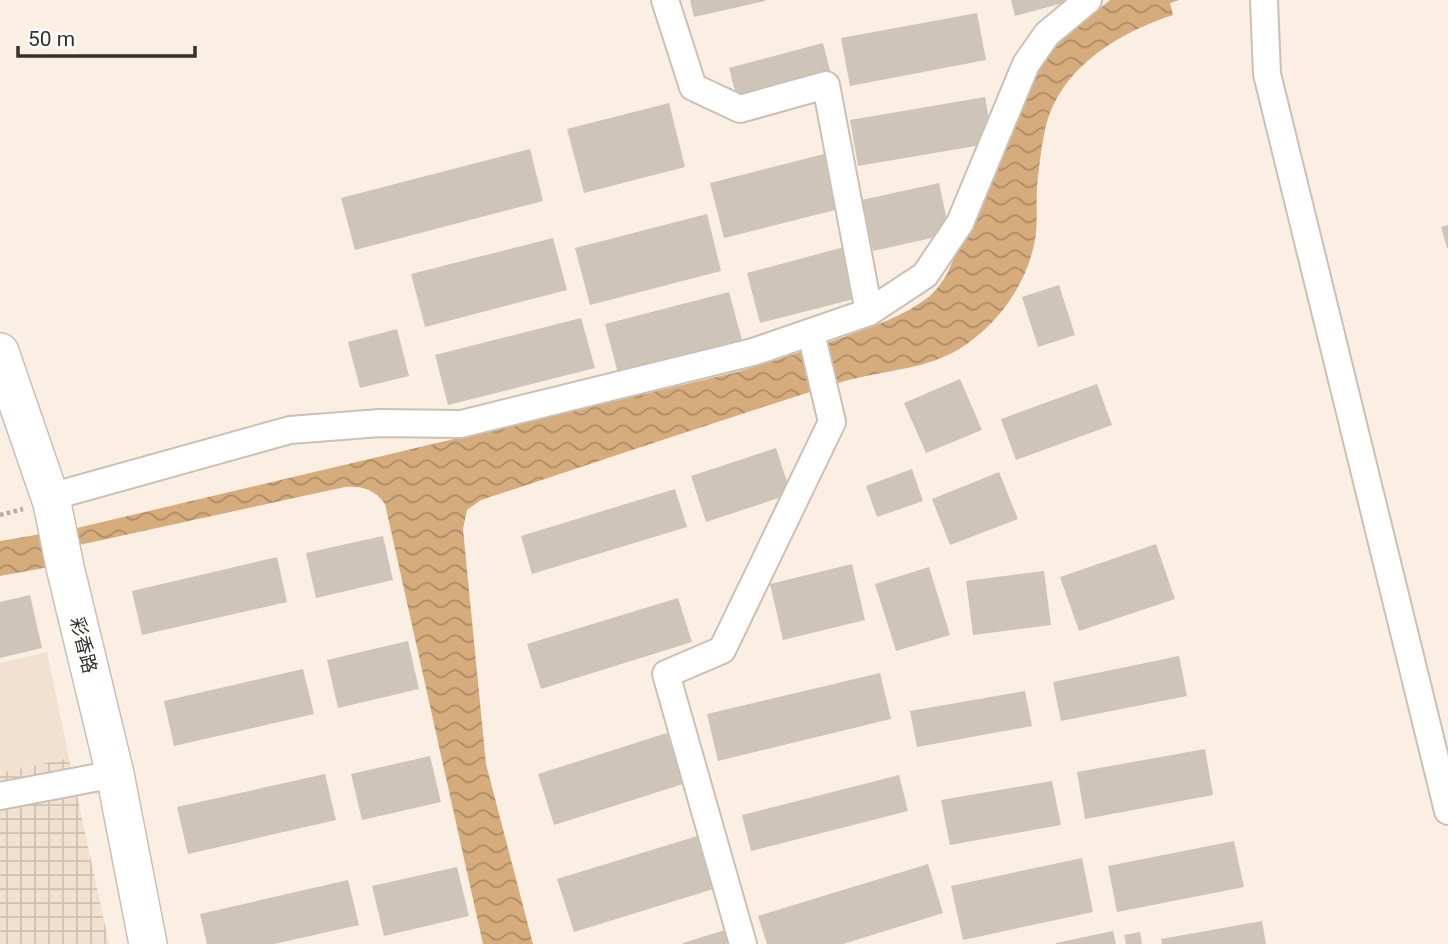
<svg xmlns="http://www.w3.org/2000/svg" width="1448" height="944" viewBox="0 0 1448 944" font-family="Roboto,'Noto Sans SC',sans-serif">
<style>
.built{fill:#f2e1d0}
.industrial{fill:url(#industrial-grid)}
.water{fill:url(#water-waves)}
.building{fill:#cfc4b8}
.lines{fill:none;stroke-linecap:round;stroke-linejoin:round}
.street-casing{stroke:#cbc0b4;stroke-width:30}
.secondary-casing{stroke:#cbc0b4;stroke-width:40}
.path{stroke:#b3aaa0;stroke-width:4.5;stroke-dasharray:3.5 3.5;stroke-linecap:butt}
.street{stroke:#fff;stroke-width:26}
.secondary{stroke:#fff;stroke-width:37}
.labels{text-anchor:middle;stroke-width:6;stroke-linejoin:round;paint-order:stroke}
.street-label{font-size:19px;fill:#35302c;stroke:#fefefe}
</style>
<defs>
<pattern id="industrial-grid" width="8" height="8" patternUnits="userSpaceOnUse" patternTransform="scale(1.75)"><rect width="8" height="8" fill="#f2e1d0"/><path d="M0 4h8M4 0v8" fill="none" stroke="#d0c1b3"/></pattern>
<pattern id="water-waves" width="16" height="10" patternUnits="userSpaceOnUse" patternTransform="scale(1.75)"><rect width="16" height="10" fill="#d6ac7d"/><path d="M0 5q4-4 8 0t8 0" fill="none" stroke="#ae8c67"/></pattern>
</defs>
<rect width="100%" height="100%" fill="#faefe2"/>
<polygon class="built" points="47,652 69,758 0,773 0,663"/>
<polygon class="industrial" points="69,758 109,944 0,944 0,773"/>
<path class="water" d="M1110 0H1179L1170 3 1173 15C1118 33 1059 68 1045 130 1041 148 1039 169 1037 187 1036 204 1038 223 1035 240 1028 278 1006 313 976 337 935 372 886 368 838 383 718 421 600 461 481 500L467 510 463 529 486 764 533 944H483L385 504C374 489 362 486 345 487L79 545 82 561 0 576V541L77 528 737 372C772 362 806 350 841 338 871 327 905 316 930 296 937 289 942 282 947 274L1043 56Z"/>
<g class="building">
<polygon points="690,0 765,0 765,1 694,17"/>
<polygon points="1011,0 1070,0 1070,1 1015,16"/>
<polygon points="977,13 986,60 850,86 841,38"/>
<polygon points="823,43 835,90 741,114 729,68"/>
<polygon points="985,97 993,143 858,166 850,120"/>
<polygon points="669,103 685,167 584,193 567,129"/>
<polygon points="530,149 543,201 355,250 341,198"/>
<polygon points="828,153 843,208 724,238 710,183"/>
<polygon points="939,183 950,234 873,251 862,200"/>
<polygon points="707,214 721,271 590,305 575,248"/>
<polygon points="1448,225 1448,248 1447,248 1441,227"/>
<polygon points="553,238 567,290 425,327 411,274"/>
<polygon points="848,246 862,297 760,323 747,273"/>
<polygon points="1059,285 1075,335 1038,347 1022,297"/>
<polygon points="729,292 743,344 619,377 605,324"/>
<polygon points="581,318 595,368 448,405 435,355"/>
<polygon points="397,329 409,376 360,388 348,342"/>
<polygon points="960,379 982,430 926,453 904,403"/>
<polygon points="1097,384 1112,425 1016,460 1001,419"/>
<polygon points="776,448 791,494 706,522 691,476"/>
<polygon points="912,469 923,501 877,517 866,486"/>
<polygon points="999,472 1018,519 950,545 932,499"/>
<polygon points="675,489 687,527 532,574 521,536"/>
<polygon points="383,536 393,580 316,598 306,553"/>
<polygon points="1156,544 1175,599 1079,631 1060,577"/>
<polygon points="277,557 287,602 142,635 132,591"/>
<polygon points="852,564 865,620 783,640 770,584"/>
<polygon points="929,567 950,635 896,651 875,584"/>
<polygon points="1044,571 1051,625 973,635 966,581"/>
<polygon points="30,595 42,648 0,658 0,602"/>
<polygon points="678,598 692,642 541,689 527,644"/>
<polygon points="408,641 419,689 338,708 327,660"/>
<polygon points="1179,656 1187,696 1061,721 1053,682"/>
<polygon points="303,669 314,714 174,746 164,701"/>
<polygon points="880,673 891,719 718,761 707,714"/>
<polygon points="1025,691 1032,726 917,747 910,711"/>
<polygon points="667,733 683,784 554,825 538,774"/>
<polygon points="1205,749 1213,795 1085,819 1077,772"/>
<polygon points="430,756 441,802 362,820 351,774"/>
<polygon points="325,774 336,820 188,854 177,807"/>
<polygon points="899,775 908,811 751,851 742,815"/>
<polygon points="1052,781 1061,825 950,845 941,800"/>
<polygon points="704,834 720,887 574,932 557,879"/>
<polygon points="1234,841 1244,887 1117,912 1108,866"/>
<polygon points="1082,858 1093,912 963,940 951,886"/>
<polygon points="928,864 943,913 843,944 767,944 758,916"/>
<polygon points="457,867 469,916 384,936 372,886"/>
<polygon points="348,880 359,925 274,944 207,944 200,914"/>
<polygon points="1262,921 1266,944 1162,944 1161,939"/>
<polygon points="738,926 743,944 683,944 683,943"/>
<polygon points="1113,931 1116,944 1056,944 1056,943"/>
<polygon points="1140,932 1142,944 1126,944 1124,935"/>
</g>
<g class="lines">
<g class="street-casing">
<g id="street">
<polyline points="665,0 693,87 740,109 826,85 869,312"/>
<polyline points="1264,0 1267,74 1448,811"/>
<polyline points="50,497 290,430 380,423 461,424 753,352 869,312 925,275 960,223 1026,64 1047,34 1088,0"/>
<polyline points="0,796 115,774"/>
<polyline points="743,944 666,674 722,650 832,422 811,333"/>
</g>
</g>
<g class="secondary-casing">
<polyline id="secondary" points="0,352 52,503 65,567 115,774 148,944"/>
</g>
<polyline class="path" points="0,515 23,509"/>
<use href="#street" class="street"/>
<use href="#secondary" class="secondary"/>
</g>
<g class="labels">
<g class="street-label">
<text transform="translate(84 645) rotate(76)" y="7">彩香路</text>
</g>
</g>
<path d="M18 46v10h177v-10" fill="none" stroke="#35302c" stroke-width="3.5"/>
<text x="28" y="46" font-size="21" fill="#35302c" stroke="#fefefe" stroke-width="5" paint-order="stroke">50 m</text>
</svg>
